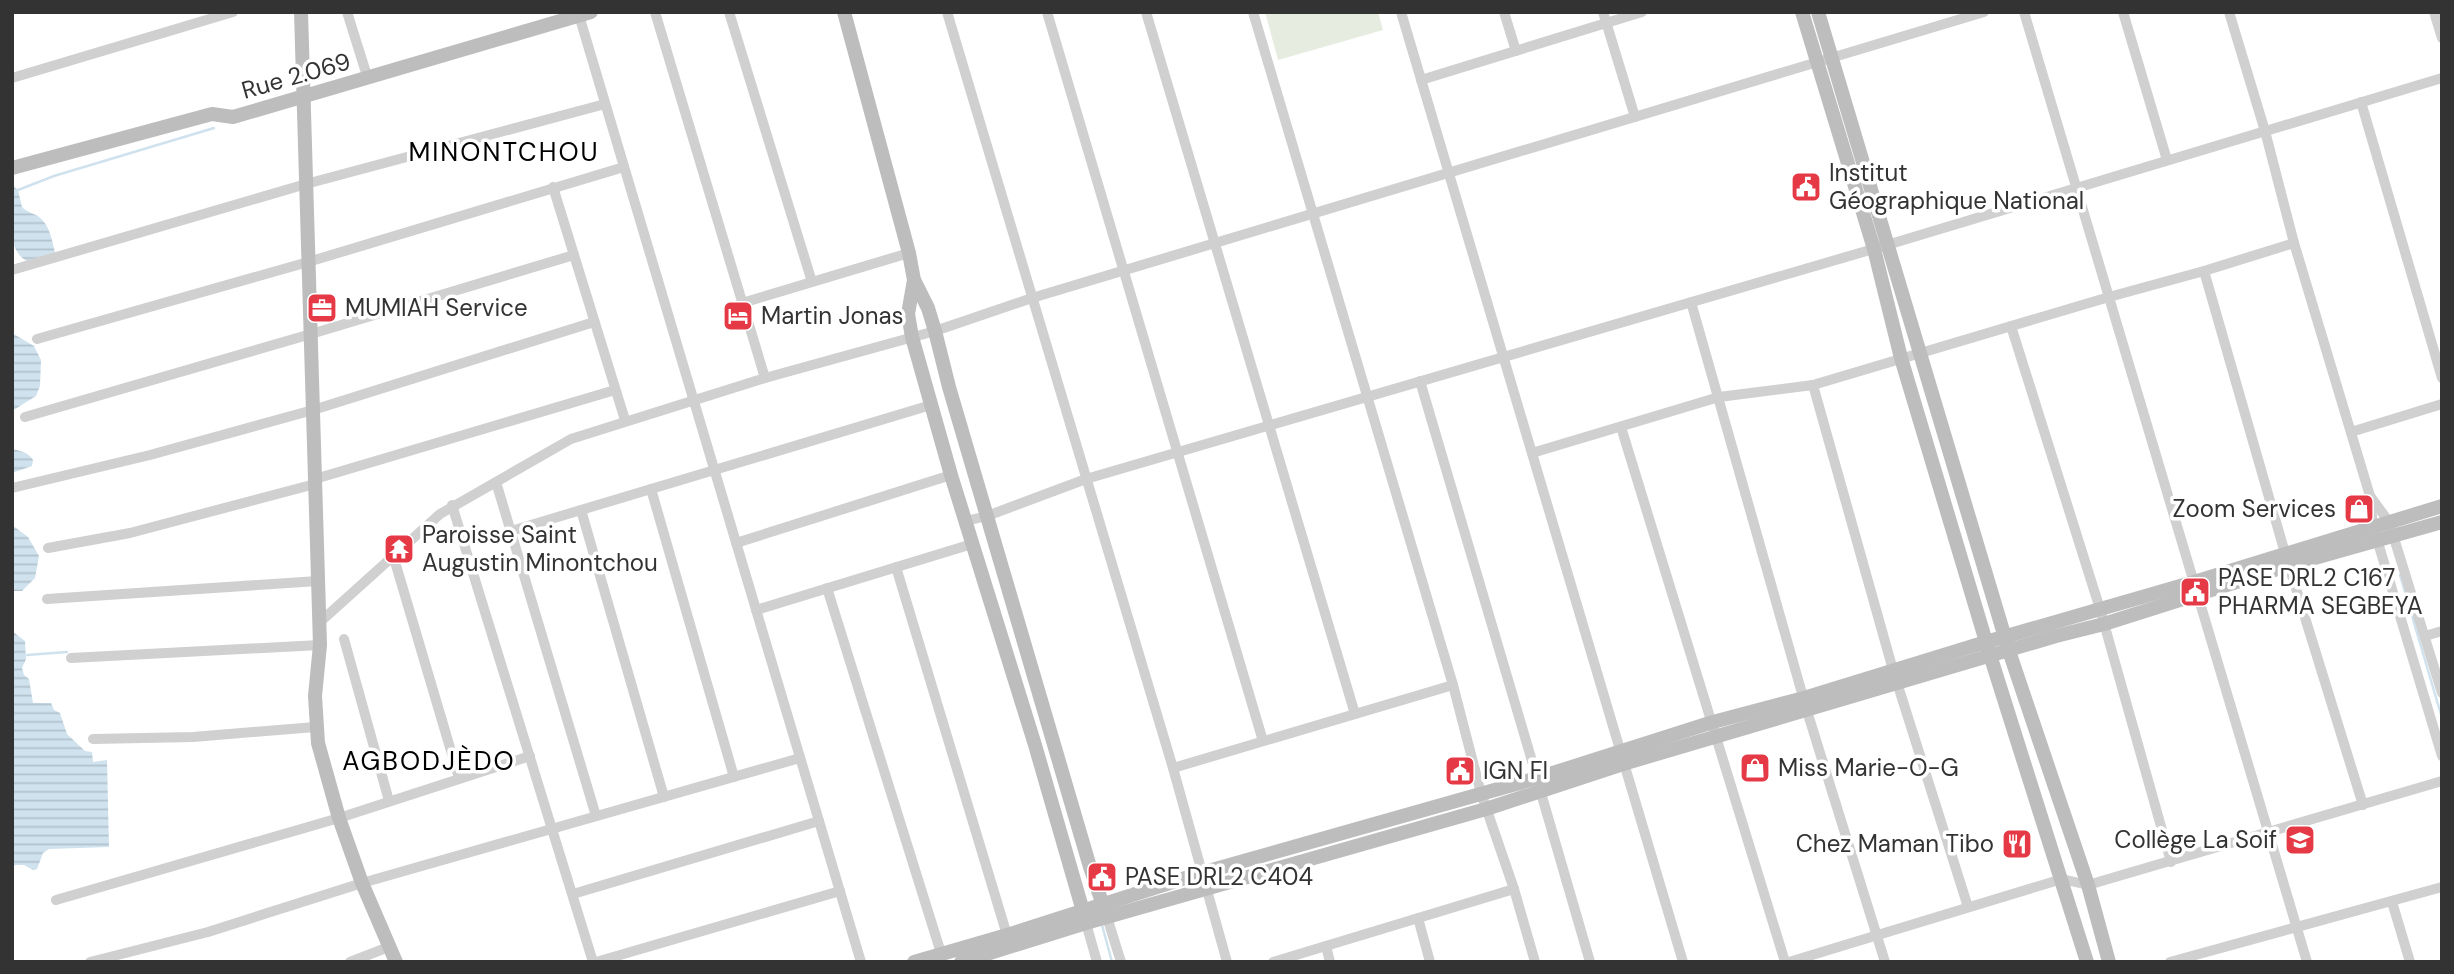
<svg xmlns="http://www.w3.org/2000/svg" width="2454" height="974" viewBox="0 0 2454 974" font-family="'DM Sans',sans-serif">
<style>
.pitch{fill:#e6ecdf}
.water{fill:url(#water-rules)}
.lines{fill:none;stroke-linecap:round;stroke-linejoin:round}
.stream{stroke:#cfe2ee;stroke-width:2.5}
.street{stroke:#d0d0d0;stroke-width:10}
.secondary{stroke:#bdbdbd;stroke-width:14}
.labels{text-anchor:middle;stroke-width:7;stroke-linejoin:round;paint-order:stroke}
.street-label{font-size:24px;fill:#333;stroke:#fff}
.poi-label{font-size:24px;fill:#333;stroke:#fff;text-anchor:start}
.neighbourhood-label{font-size:26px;letter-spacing:2px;fill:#000;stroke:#fff}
</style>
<defs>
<pattern id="water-rules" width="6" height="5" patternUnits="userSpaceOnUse" patternTransform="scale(1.75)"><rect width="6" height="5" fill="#cfe2ee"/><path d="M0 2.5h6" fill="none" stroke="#b2c2cd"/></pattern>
</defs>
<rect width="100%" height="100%" fill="#fff"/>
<polygon class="pitch" points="1265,12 1378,12 1383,30 1278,60"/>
<g class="water">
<path d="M12 185 18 190 22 207C27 212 32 213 38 216 50 225 52 240 55 253L27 261C4 250 12 206 12 185Z"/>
<polygon points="12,333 34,346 41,360 40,386 36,396 12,411"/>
<path d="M12 449C21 451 28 452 33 460L32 466 12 473Z"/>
<polygon points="12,525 28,537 39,556 35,578 22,591 12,591"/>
<polygon points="12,631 25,641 26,659 22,668 24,675 29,679 33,703 51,703 54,710 60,713 67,734 85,751 92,752 93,762 107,760 109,847 49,849 43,853 37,869 33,870 24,865 15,865 12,868"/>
</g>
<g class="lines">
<g class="stream">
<polyline points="18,190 54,176 214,128"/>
<polyline points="2400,575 2442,718"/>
<polyline points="27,655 67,652"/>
<polyline points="1102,925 1112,962"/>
</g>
<g class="street">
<polyline points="347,12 368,79"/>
<polyline points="578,12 861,962"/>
<polyline points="655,12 765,378"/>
<polyline points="729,12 812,282"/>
<polyline points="947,12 1173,768 1227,962"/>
<polyline points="1047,12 1263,741"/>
<polyline points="1146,12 1355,714"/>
<polyline points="1253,12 1453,685 1481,793 1514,889 1535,962"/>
<polyline points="1401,12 1683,962"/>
<polyline points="1504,12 1516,51"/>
<polyline points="1603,12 1635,117"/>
<polyline points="2024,12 2307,962"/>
<polyline points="2123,12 2167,160"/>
<polyline points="2229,12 2265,131 2294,243 2370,496 2373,526 2442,756"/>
<polyline points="2434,12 2442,38"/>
<polyline points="12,78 233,12"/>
<polyline points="1421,80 1642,12"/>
<polyline points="2361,102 2442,378"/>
<polyline points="553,187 625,420"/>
<polyline points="12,270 306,184 605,104"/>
<polyline points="2204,271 2285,553 2363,805"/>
<polyline points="1691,302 1807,711 1885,962"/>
<polyline points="742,303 909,253"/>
<polyline points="2011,326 2100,609 2171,862"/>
<polyline points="37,339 308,262 624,167"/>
<polyline points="1420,381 1537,778"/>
<polyline points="1813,385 1893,670 1968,907"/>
<polyline points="25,417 311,334 574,255"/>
<polyline points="1621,427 1785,962"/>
<polyline points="2351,432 2442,404"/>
<polyline points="1532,453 1719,397 1813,385 2109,297 2204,271 2294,243"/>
<polyline points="315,479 615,390"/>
<polyline points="496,482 596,816"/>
<polyline points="12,488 150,455 313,410 594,322"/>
<polyline points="651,489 734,777"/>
<polyline points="2370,496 2389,522 2442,693"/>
<polyline points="452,505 593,962"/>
<polyline points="581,510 664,797"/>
<polyline points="966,521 987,516 1086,479 1887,245 2442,78"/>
<polyline points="511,531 931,405"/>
<polyline points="736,543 951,475"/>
<polyline points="48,548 130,533 315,484"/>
<polyline points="393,555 459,778"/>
<polyline points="896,567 1007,935"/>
<polyline points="827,588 941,953"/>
<polyline points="47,599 318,581"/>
<polyline points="756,610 972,544"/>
<polyline points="320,622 440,514 571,439 765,378 935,331 1032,298 1984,12"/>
<polyline points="2425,636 2442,631"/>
<polyline points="344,639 389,801"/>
<polyline points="71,658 320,645"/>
<polyline points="93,739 193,737 315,727"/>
<polyline points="1173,768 1453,685"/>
<polyline points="1541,793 1590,962"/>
<polyline points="573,894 819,821"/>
<polyline points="56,900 339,818 530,756"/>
<polyline points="2392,902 2410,962"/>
<polyline points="1107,917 1121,962"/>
<polyline points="1418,918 1430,962"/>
<polyline points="1086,923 1097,962"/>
<polyline points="1326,946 1330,962"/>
<polyline points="90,962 208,932 362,883 800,758"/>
<polyline points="350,962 391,946"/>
<polyline points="596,962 840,891"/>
<polyline points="1273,962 1514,889"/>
<polyline points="1789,962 2062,879 2088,885 2442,781"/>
<polyline points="2170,962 2442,887"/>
</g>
<g class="secondary">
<polyline points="301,12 320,645 315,696 318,743 339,818 362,883 396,962"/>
<polyline points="844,12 909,253 914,280 928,308 935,331 949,387 1090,867 1105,911"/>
<polyline points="1802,12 1874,249 1901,358 1990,655 2087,962"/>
<polyline points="1818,12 2009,651 2088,885 2109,962"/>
<polyline points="12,168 212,114 233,117 591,12"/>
<polyline points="914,280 908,314 912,337 951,475 1035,745 1085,918"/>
<polyline points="914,962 1007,935 1201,873 1537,778 1713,722 1804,698 1986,642 2194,582 2442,506"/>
<polyline points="961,962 1086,923 1486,809 1623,764 2056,636 2104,624 2290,565 2442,522"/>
</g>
</g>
<defs>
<g id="civic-square" transform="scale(1.575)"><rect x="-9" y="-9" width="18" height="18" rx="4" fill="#e63946" stroke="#fff"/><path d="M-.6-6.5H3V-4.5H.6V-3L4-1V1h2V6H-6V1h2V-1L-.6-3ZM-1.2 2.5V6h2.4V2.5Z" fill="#fff"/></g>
<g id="office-square" transform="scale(1.575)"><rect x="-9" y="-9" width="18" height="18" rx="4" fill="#e63946" stroke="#fff"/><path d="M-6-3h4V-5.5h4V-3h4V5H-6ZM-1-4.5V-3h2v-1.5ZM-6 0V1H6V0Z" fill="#fff"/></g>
<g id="hotel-square" transform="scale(1.575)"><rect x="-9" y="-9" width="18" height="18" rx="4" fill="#e63946" stroke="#fff"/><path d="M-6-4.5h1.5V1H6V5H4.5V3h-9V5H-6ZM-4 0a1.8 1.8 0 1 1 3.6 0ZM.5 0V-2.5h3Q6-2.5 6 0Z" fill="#fff"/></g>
<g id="shop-square" transform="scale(1.575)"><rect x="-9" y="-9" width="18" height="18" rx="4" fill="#e63946" stroke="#fff"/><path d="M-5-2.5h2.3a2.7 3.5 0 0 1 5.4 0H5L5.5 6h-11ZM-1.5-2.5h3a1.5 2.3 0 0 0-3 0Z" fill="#fff"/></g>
<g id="temple-square" transform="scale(1.575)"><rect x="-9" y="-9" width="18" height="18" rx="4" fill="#e63946" stroke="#fff"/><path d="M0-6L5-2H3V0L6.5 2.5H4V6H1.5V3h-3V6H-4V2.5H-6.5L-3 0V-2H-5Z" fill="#fff"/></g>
<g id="university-square" transform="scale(1.575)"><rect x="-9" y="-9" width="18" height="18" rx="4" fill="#e63946" stroke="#fff"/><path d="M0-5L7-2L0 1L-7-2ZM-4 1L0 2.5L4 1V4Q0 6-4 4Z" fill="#fff"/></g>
<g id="restaurant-square" transform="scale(1.575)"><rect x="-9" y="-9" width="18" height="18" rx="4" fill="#e63946" stroke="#fff"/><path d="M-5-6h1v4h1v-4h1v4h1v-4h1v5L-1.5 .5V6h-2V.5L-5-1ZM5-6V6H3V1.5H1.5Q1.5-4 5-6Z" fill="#fff"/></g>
</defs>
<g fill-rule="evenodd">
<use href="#civic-square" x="1806" y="187"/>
<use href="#office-square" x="322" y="308"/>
<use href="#hotel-square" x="738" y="316"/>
<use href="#shop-square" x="2359" y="509"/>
<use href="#temple-square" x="399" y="549"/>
<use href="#civic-square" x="2195" y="592"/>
<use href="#shop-square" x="1755" y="768"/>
<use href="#civic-square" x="1460" y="771"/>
<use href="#university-square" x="2300" y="840"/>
<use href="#restaurant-square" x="2017" y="844"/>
<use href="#civic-square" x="1102" y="877"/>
</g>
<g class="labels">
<g class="street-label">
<text transform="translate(296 76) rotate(-16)" y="8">Rue 2.069</text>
</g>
<g class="poi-label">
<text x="1829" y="181">Institut<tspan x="1829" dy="28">Géographique National</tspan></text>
<text x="345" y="316">MUMIAH Service</text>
<text x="761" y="324">Martin Jonas</text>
<text x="2336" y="517" text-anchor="end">Zoom Services</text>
<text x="422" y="543">Paroisse Saint<tspan x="422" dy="28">Augustin Minontchou</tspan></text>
<text x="2218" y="586">PASE DRL2 C167<tspan x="2218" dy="28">PHARMA SEGBEYA</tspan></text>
<text x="1778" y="776">Miss Marie-O-G</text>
<text x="1483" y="779">IGN FI</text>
<text x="2277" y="848" text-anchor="end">Collège La Soif</text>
<text x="1994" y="852" text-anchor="end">Chez Maman Tibo</text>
<text x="1125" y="885">PASE DRL2 C404</text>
</g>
<g class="neighbourhood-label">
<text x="504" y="161">MINONTCHOU</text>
<text x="429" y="770">AGBODJÈDO</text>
</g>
</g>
<rect width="2454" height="974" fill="none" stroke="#333333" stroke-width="28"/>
</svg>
